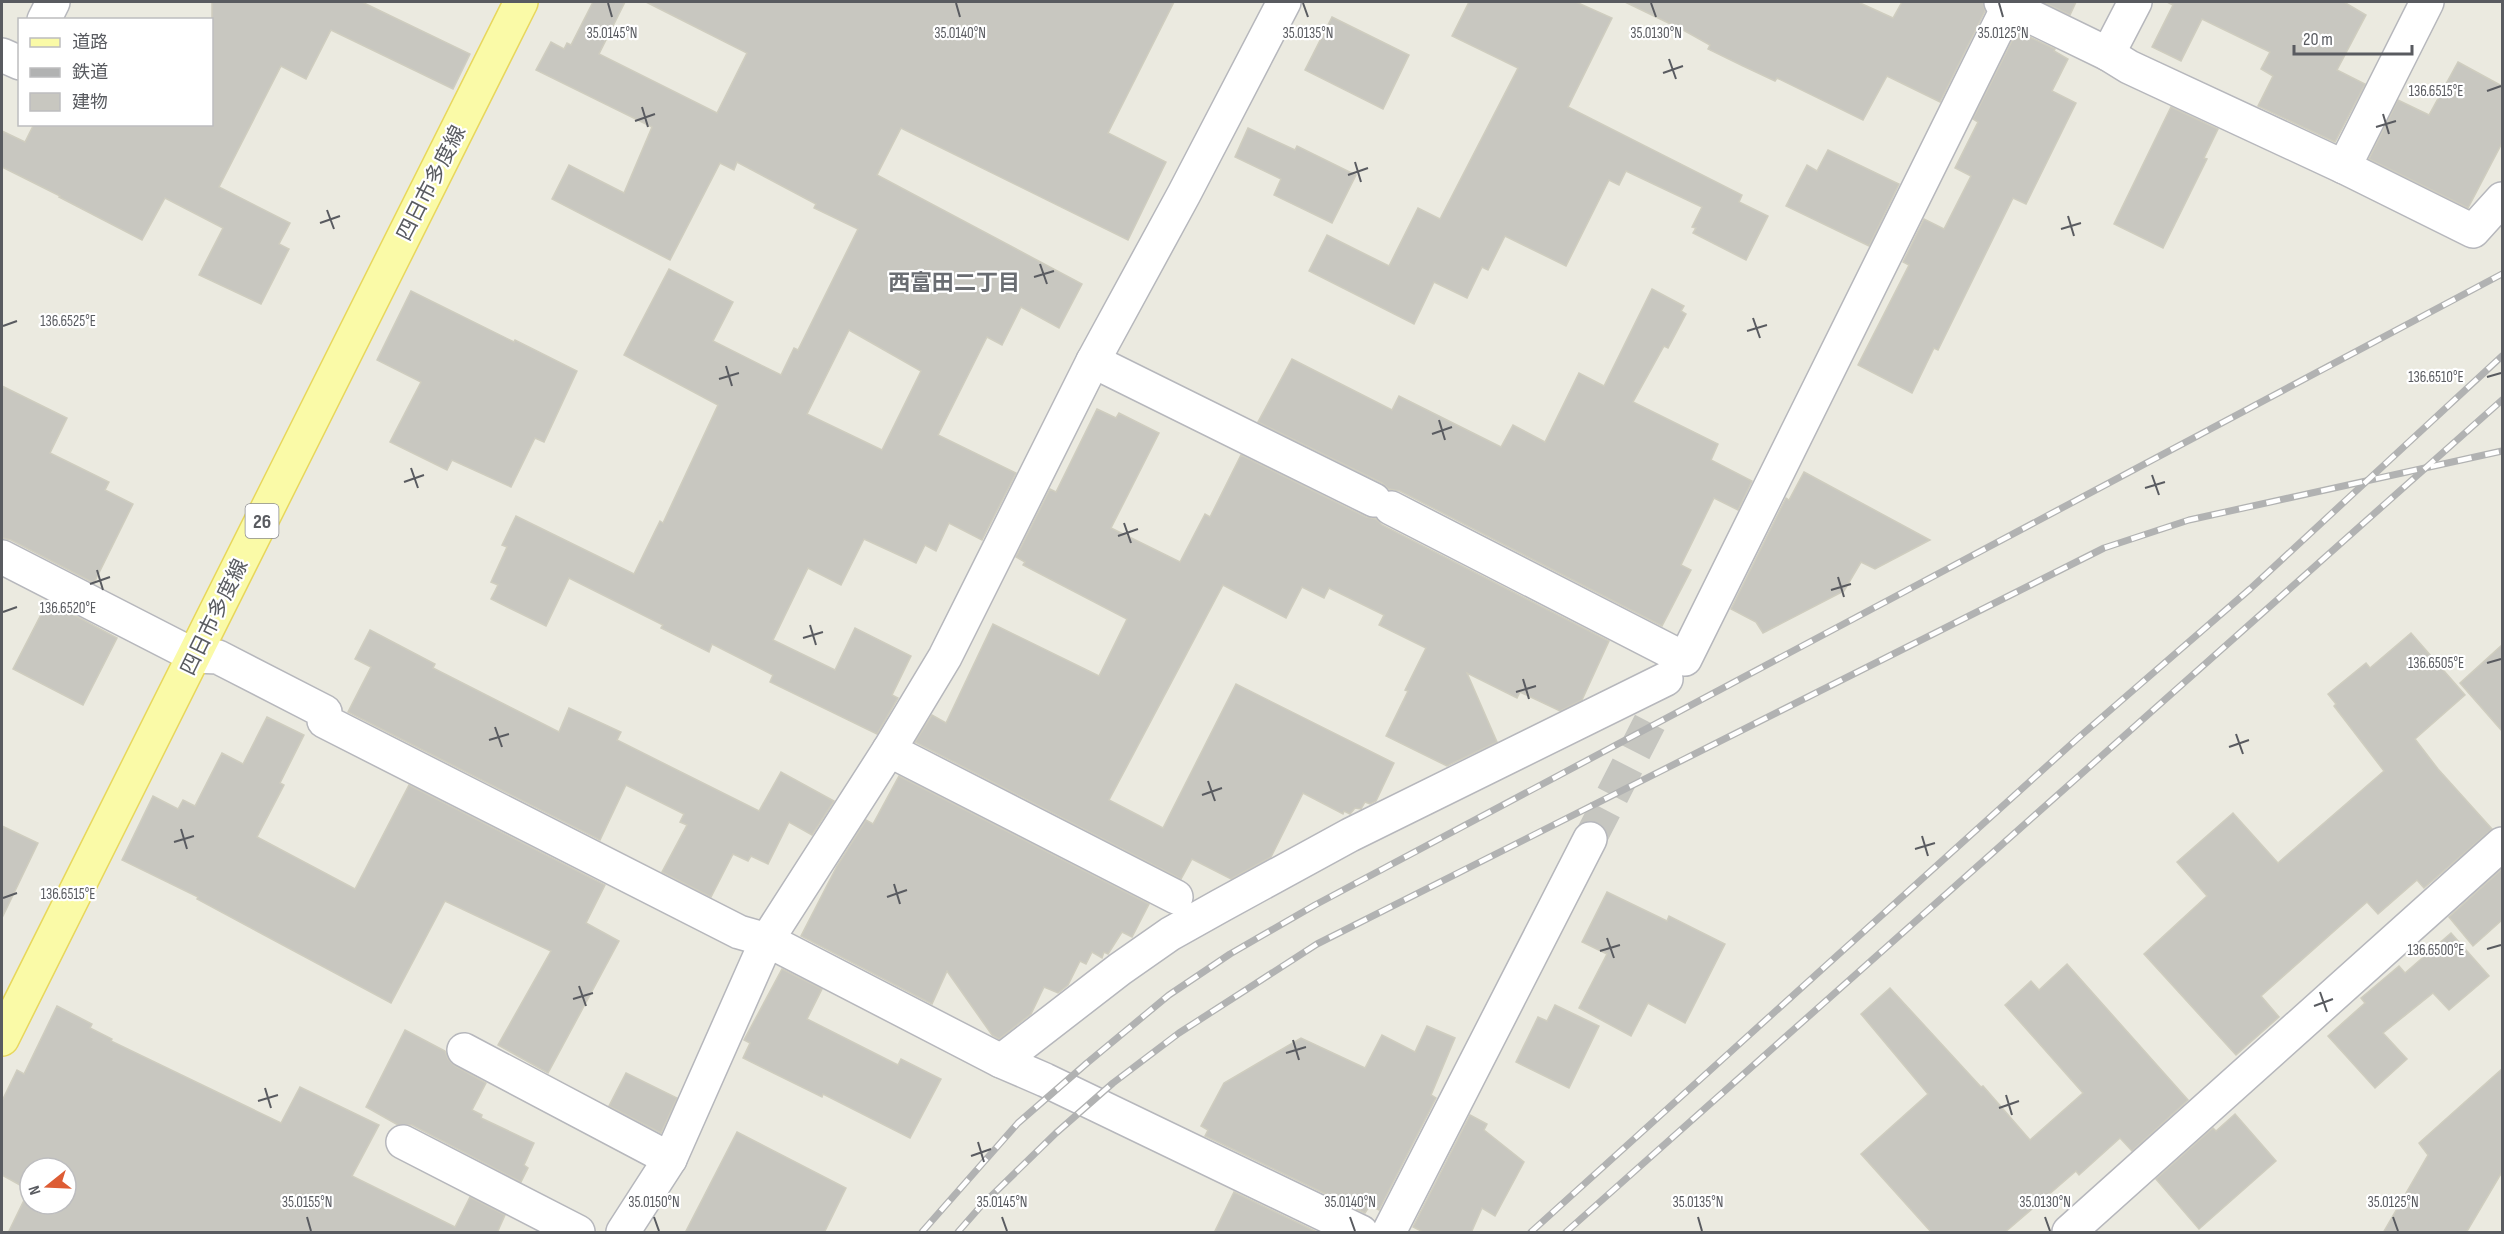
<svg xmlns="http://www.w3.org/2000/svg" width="2504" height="1234" viewBox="0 0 2504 1234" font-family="'Sofia Sans Condensed','Noto Sans JP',sans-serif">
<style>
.building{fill:#c8c7c0;stroke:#cfcdbf;stroke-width:1.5;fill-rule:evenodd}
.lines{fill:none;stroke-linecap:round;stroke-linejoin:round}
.minor-tunnel{stroke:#c6c6c0;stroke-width:33;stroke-dasharray:33 16;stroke-linecap:butt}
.minor-casing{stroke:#b6b7bc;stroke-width:36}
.primary-casing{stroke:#e8d75c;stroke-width:36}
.minor{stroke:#fff;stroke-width:33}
.primary{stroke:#fafaa7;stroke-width:33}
.rail-casing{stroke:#b1b2b2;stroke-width:7}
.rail{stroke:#fff;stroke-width:4.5;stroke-dasharray:14;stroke-linecap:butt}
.ticks{fill:none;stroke:#595b60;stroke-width:2}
.labels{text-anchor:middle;stroke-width:4.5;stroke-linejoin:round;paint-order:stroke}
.shield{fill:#fff;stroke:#8b8c90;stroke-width:1.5}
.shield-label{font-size:20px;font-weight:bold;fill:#595b60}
.street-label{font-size:21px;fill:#595b60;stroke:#fff}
.neighbourhood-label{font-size:22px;font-weight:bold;fill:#6a6d72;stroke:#fff}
.ticks-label{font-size:15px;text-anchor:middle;fill:#595b60;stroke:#fff;stroke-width:4.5;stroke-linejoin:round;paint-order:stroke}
</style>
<rect width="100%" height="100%" fill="#ebeae0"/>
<g class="building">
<polygon points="212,2 362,2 470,54 453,89 331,30 306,79 281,66 219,187 290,223 279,244 289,249 261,304 199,275 223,228 165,198 142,240 59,197 60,196 2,167 2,131 25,142 34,124 212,124"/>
<path d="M593 2H625L599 54 717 113 747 53 646 2H1174L1108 133 1166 162 1128 240 901 128 877 175 1082 284 1059 328 1021 307 1002 345 987 337 938 435 1016 473 982 540 949 523 936 551 925 545 916 563 864 539 841 585 808 568 773 640 835 670 855 628 911 656 892 695 898 698 877 734 770 682 773 675 712 644 709 652 661 628 663 625 569 578 546 626 491 599 498 585 491 582 507 547 502 545 516 516 634 574 660 521 663 523 718 405 624 355 669 269 733 302 713 341 781 375 794 348 798 350 858 229 814 208 816 204 737 162 734 170 720 163 670 260 552 199 569 165 624 193 652 127 536 70 551 42 564 49 567 43 571 45ZM849 330 921 371 882 450 807 414Z"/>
<polygon points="1469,2 1576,2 1612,18 1568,107 1742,195 1739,202 1768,216 1746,260 1693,233 1696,228 1692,227 1702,207 1626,171 1619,185 1609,180 1566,266 1505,236 1488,270 1482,267 1467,298 1434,282 1414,324 1309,271 1327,235 1389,266 1418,208 1440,219 1518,68 1452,36"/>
<polygon points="1625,2 1858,2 1893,18 1902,2 1983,2 1985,11 1940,102 1887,76 1863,120 1777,78 1775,81 1743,66 1708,49 1710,45 1685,31"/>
<polygon points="2043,2 2076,2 2070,15"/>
<polygon points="2167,2 2344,2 2366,15 2337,70 2365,84 2335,142 2258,106 2273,76 2261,69 2270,52 2202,19 2181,61 2152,47 2173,5"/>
<polygon points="1332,17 1409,55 1383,109 1305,70"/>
<polygon points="2017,31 2055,49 2054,51 2068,59 2052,91 2076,103 2026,204 2013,198 1938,350 1934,348 1912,393 1858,365 1909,265 1903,262 1924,219 1944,229 1971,176 1955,168 1978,122 1973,119"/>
<polygon points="2458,62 2502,86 2502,143 2468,208 2369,159 2398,100 2429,115"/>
<polygon points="2171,107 2218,129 2204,158 2207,159 2163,248 2114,224"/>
<polygon points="1248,128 1295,150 1297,146 1356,175 1332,223 1274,195 1281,179 1235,157"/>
<polygon points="1828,150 1899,184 1869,246 1786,206 1807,165 1817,171"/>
<polygon points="1652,289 1684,306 1681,311 1686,314 1668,348 1664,346 1633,402 1718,444 1711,460 1752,481 1738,510 1714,498 1681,565 1691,570 1662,626 1400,491 1389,489 1382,483 1258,422 1292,359 1392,410 1399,396 1501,447 1513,425 1545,442 1579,373 1604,386"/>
<polygon points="411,291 514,342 515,340 577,371 544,442 535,438 511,487 452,460 447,470 390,442 421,382 377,360"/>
<polygon points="2,386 67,418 50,453 109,482 105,490 133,504 94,583 11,540 2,538"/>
<polygon points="1097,409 1116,418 1119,413 1159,433 1111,528 1180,562 1205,514 1210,517 1241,455 1366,517 1376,519 1382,525 1609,641 1582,700 1560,711 1520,692 1517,698 1467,673 1497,742 1447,766 1386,736 1408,691 1405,690 1426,648 1379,625 1384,615 1329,588 1324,598 1302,587 1286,618 1223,585 1109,800 1163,828 1236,684 1394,763 1376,801 1370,804 1365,802 1361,809 1355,808 1350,814 1344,811 1343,814 1303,793 1271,857 1231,879 1192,859 1181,879 915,742 932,715 946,723 993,624 1099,676 1127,619 1023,565 1025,562 1016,557 1050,489 1056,492"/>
<polygon points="1804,472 1930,540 1875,569 1861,562 1844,591 1763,633 1756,622 1731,609 1786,498 1789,500"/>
<polygon points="48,601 117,638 83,705 13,669"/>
<polygon points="370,630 435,664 433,668 559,732 569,708 621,732 617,740 759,811 781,772 834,801 812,835 789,822 768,864 751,856 748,861 733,854 711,897 662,872 687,825 680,822 684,814 626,785 600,840 348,712 371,667 355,659"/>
<polygon points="2411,633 2465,695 2415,739 2438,769 2492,829 2424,888 2417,880 2378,914 2367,902 2261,996 2279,1017 2236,1055 2144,954 2207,896 2177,862 2233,813 2278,863 2384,771 2334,706 2336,704 2328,694 2366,663 2370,668"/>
<polygon points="2502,645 2502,731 2460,683"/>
<polygon points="267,717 304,735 280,783 284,785 257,837 355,889 409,785 605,885 586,923 619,941 548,1073 498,1045 551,951 445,901 391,1003 197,899 198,897 122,860 153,796 178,809 183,800 195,806 222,753 243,764"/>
<polygon points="899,776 1149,904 1132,937 1122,932 1108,954 1104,952 1102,958 1092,952 1086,964 1080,961 1068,985 1058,993 1044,987 1031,1014 999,1039 992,1035 947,971 932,1004 801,936 837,866 866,820 873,824"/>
<polygon points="2,826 38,843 2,918"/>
<polygon points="2502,869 2502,920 2473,946 2449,917"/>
<polygon points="1607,892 1667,921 1669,916 1725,944 1685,1023 1648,1003 1631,1036 1579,1008 1607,954 1582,942"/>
<polygon points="2451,933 2489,976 2449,1010 2433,993 2383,1033 2407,1059 2375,1088 2328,1036 2365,1003 2361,998 2399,966 2405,973"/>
<polygon points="2067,964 2188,1100 2132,1151 2120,1138 2079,1175 2076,1171 2004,1233 1932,1233 1861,1154 1928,1094 1861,1014 1890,988 1981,1087 1983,1086 2030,1140 2083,1093 2005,1005 2031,981 2039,990"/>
<polygon points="782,969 822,989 807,1019 898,1065 901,1059 941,1079 910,1138 823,1094 822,1097 743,1058 750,1043 744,1040"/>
<polygon points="1555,1005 1599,1026 1569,1088 1516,1062 1538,1017 1547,1021"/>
<path d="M57 1006 92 1024 90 1028 112 1039 111 1041 281 1123 300 1087 379 1125 352 1176 455 1227 470 1197 505 1215 497 1233H8L29 1190 2 1175V1101L17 1070 24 1074ZM30 1168H66V1204H30Z"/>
<polygon points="1427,1026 1455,1038 1431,1095 1436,1098 1379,1210 1370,1205 1365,1213 1218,1142 1205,1136 1208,1130 1201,1126 1224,1083 1301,1038 1365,1068 1382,1035 1415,1052"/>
<polygon points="405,1030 445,1051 448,1059 455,1066 486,1083 472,1110 482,1115 481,1118 534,1143 524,1165 528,1168 521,1182 412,1125 398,1125 366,1107"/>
<polygon points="2502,1069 2502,1172 2466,1233 2383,1233 2428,1155 2419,1143"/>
<polygon points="626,1073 677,1098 661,1133 609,1106"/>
<polygon points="2235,1114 2276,1161 2199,1229 2156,1179 2213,1128 2216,1131"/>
<polygon points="1470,1115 1487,1124 1484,1130 1524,1162 1495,1216 1482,1208 1471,1233 1425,1233 1413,1227"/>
<polygon points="737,1132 846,1188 824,1233 685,1233"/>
<polygon points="1234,1192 1319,1233 1214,1233"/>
</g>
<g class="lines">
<polyline class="minor-tunnel" points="1590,839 1655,712"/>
<g class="minor-casing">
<g id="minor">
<polyline points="2001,2 2108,54 2135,2"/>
<polyline points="44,20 53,2"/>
<polyline points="2108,54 2129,67 2344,167 2473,231 2502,199"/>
<polyline points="2,55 20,63"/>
<polyline points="2344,167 2427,2"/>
<polyline points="1093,361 1374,500"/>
<polyline points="1391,508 1685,659 2009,5"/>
<polyline points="2,557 195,656 218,657 325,712 324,721 739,932 767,940 1001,1061 1045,1080 1361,1232"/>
<polyline points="889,750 1176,897"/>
<polyline points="464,1050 670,1159"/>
<polyline points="1001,1061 1120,969 1170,934 1220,906 1350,835 1666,679"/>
<polyline points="403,1142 578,1232"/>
<polyline points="623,1232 670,1159 767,940 889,750 945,657 1093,361 1184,194 1284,2"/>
<polyline points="1389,1232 1590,839"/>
<polyline points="2069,1232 2502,844"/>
</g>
</g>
<g class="primary-casing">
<polyline id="primary" points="2,1039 521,2"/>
</g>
<use href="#minor" class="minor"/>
<use href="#primary" class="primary"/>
<g class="rail-casing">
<g id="rail">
<polyline points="922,1232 1018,1123 1087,1063 1169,995 1230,954 1315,905 2502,274"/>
<polyline points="958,1232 980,1207 1056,1133 1113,1083 1179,1033 1317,944 2104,548 2189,520 2502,451"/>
<polyline points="1531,1232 2078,738 2250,589 2502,356"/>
<polyline points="1566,1232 2502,400"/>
</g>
</g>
<use href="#rail" class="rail"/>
</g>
<path class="ticks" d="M608 3 612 17M956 3 960 17M1303 3 1308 17M1651 3 1656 17M1999 3 2003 17M1669 59 1676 79M1663 73 1683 66M2487 91 2501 86M642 107 648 127M2383 114 2389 134M635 121 655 114M2376 127 2396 121M1355 162 1361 182M1348 175 1368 168M327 210 334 229M2068 216 2074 236M320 223 340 216M2061 229 2081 223M1040 264 1047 284M1034 277 1054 271M1753 318 1760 338M3 326 17 321M1747 331 1767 325M726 366 732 386M2487 377 2501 373M719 379 739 373M1439 420 1445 440M1432 434 1452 427M411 468 418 488M2152 475 2159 495M404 482 424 475M2145 488 2165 482M1124 523 1131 543M1118 536 1138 529M97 570 103 590M1838 577 1844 597M90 584 110 577M1831 590 1851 584M3 612 17 607M810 625 816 645M803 638 823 632M2487 663 2501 659M1523 679 1529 699M1516 692 1536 686M495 727 502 747M2236 734 2243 754M489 740 509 734M2229 747 2249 740M1208 781 1215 801M1202 795 1222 788M181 829 187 849M1922 836 1928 856M174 842 194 836M1915 849 1935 843M894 884 900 904M887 897 907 890M3 898 17 893M1607 938 1614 958M2487 949 2501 945M1600 951 1620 945M579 986 586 1006M2320 992 2327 1012M573 999 593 993M2314 1006 2333 999M1293 1040 1299 1060M1286 1053 1306 1047M265 1088 271 1108M2006 1095 2012 1115M258 1101 278 1095M1999 1108 2019 1101M978 1142 984 1162M971 1156 991 1149M307 1217 311 1231M654 1217 659 1231M1002 1217 1007 1231M1350 1217 1355 1231M1698 1217 1702 1231M2045 1217 2050 1231M2393 1217 2398 1231"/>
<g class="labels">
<rect class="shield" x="245.5" y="504" width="33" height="34" rx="4.5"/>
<g class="shield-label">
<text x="262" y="528">26</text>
</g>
<g class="street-label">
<text transform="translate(431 183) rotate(-63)" y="7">四日市多度線</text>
<text transform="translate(214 617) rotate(-64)" y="7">四日市多度線</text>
</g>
<g class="neighbourhood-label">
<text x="954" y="290">西富田二丁目</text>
</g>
</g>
<g class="ticks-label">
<text x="612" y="38">35.0145°N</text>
<text x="960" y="38">35.0140°N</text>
<text x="1308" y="38">35.0135°N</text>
<text x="1656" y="38">35.0130°N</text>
<text x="2003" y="38">35.0125°N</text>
<text x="2436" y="96">136.6515°E</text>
<text x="68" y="326">136.6525°E</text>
<text x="2436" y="382">136.6510°E</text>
<text x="68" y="613">136.6520°E</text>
<text x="2436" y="668">136.6505°E</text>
<text x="68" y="899">136.6515°E</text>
<text x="2436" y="955">136.6500°E</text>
<text x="307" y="1207">35.0155°N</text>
<text x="654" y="1207">35.0150°N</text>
<text x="1002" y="1207">35.0145°N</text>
<text x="1350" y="1207">35.0140°N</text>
<text x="1698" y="1207">35.0135°N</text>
<text x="2045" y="1207">35.0130°N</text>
<text x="2393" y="1207">35.0125°N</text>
</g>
<rect width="2504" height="1234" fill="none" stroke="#595b60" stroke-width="6"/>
<rect x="18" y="18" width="195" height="108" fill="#ffffff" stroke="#bdbdbf" stroke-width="1.5"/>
<rect x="30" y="38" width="30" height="9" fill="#fafaa7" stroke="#bdbdbf" stroke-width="1.5"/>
<text x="72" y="48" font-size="18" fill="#595b60">道路</text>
<rect x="30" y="68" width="30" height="9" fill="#b1b2b2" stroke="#bdbdbf" stroke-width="1.5"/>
<text x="72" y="78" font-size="18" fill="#595b60">鉄道</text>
<rect x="30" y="93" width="30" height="18" fill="#c8c7c0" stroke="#bdbdbf" stroke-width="1.5"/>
<text x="72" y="108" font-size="18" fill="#595b60">建物</text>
<g transform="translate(48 1186) rotate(252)"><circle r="28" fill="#ffffff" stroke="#bdbdbf" stroke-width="1.5"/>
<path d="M0-4.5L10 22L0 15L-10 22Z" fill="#dd5c34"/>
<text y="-9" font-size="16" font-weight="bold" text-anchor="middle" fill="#595b60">N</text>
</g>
<path d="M2294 45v9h118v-9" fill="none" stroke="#595b60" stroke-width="3"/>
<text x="2303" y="45" font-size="18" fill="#595b60" stroke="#ffffff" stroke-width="4.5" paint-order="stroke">20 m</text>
</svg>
